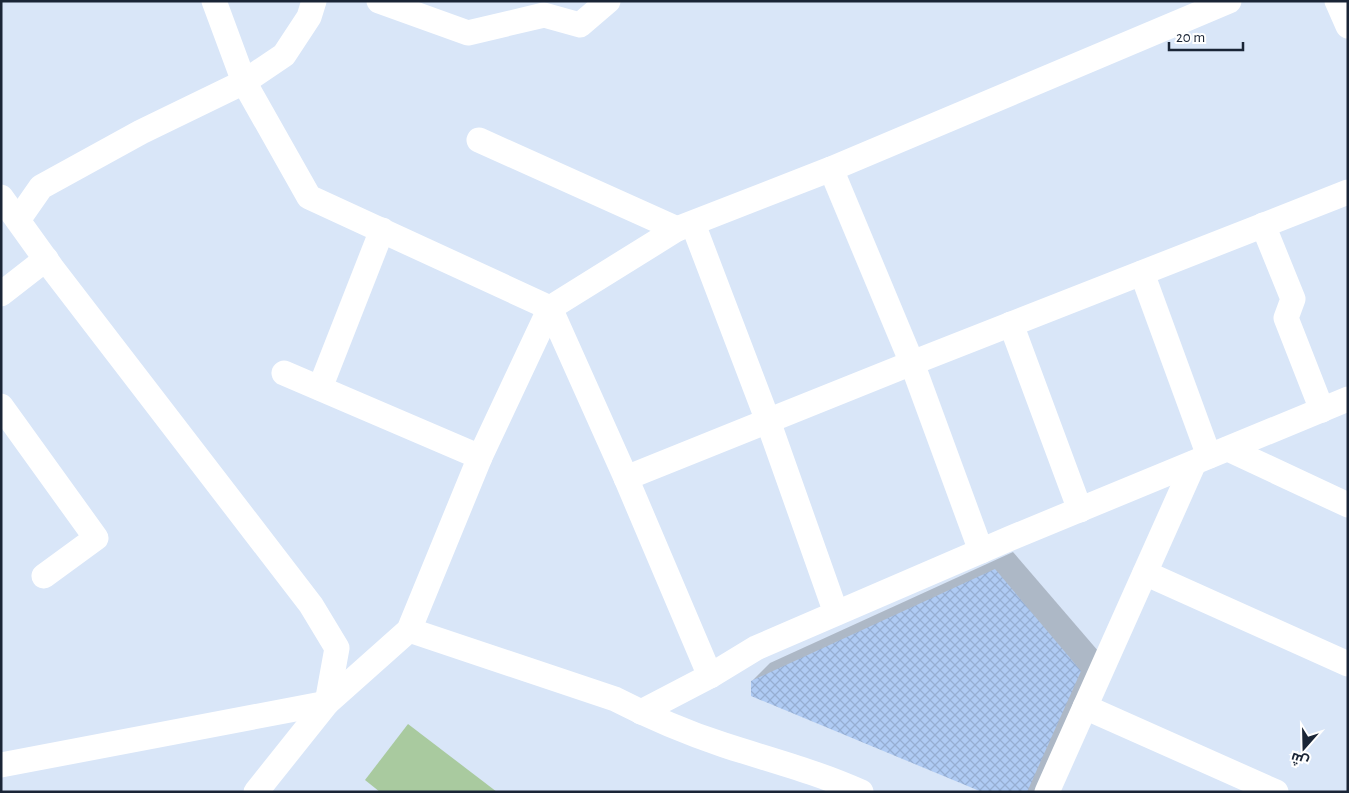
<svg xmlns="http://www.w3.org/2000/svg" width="1349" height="793" viewBox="0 0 1349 793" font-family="'Alegreya Sans',Cairo,sans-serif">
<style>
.park{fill:#a9ca9f}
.shadow{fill:#0003}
.building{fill:url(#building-cross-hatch)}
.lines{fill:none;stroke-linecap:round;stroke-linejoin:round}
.minor{stroke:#fff;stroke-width:25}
</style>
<defs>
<pattern id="building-cross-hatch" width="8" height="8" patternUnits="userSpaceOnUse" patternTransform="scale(1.25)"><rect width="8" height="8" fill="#afcbf4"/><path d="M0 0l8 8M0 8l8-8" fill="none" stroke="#96aed2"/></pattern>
</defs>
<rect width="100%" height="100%" fill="#d9e6f8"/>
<polygon class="park" points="408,724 497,792 380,792 365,780"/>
<polygon class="shadow" points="1013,552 1099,652 1038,788 1034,792 986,792 752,681 770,663"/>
<polygon class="building" points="995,569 1081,671 1027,792 982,792 751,696 751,681"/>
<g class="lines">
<g class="minor">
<polyline points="214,1 244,82 309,197 550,308 626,478 710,676"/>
<polyline points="379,1 468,33 544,15 580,25 608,1"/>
<polyline points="1337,1 1348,26"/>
<polyline points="479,140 677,229"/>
<polyline points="831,169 912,363 981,551"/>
<polyline points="1,197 52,268 311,605 337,648 327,703 256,792"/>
<polyline points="18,220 41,187 141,132 244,82 284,55 309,17 314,1"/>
<polyline points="693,224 768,421 836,613"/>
<polyline points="1263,225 1293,299 1286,318 1322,410"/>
<polyline points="1142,273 1209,456"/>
<polyline points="1,294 46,259"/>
<polyline points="1011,324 1080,510"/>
<polyline points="284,373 480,457"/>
<polyline points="320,388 382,230"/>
<polyline points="1,406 96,538 44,576"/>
<polyline points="1228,449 1348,505"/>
<polyline points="626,478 912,363 1348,192"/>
<polyline points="1145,573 1348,664"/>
<path d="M409 630 615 699C650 717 687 733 724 745 770 760 817 772 861 792"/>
<polyline points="1085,707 1276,792"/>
<polyline points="641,712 710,676 756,648 1011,538 1348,399"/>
<polyline points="1,765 327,703 409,630 480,457 550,308 677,229 831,169 1229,1"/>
<polyline points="1047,792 1194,463"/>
</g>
</g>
<rect width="1349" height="793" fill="none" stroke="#1a2536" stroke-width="5"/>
<g transform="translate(1304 748) rotate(200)" stroke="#ffffff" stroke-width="4" paint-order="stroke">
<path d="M0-4L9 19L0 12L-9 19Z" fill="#1a2536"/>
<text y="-8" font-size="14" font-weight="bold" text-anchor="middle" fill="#1a2536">ش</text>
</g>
<path d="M1169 42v8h74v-8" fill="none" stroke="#1a2536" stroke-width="2.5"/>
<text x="1176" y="42" font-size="15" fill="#1a2536" stroke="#ffffff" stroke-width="4" paint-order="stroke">20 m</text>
</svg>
